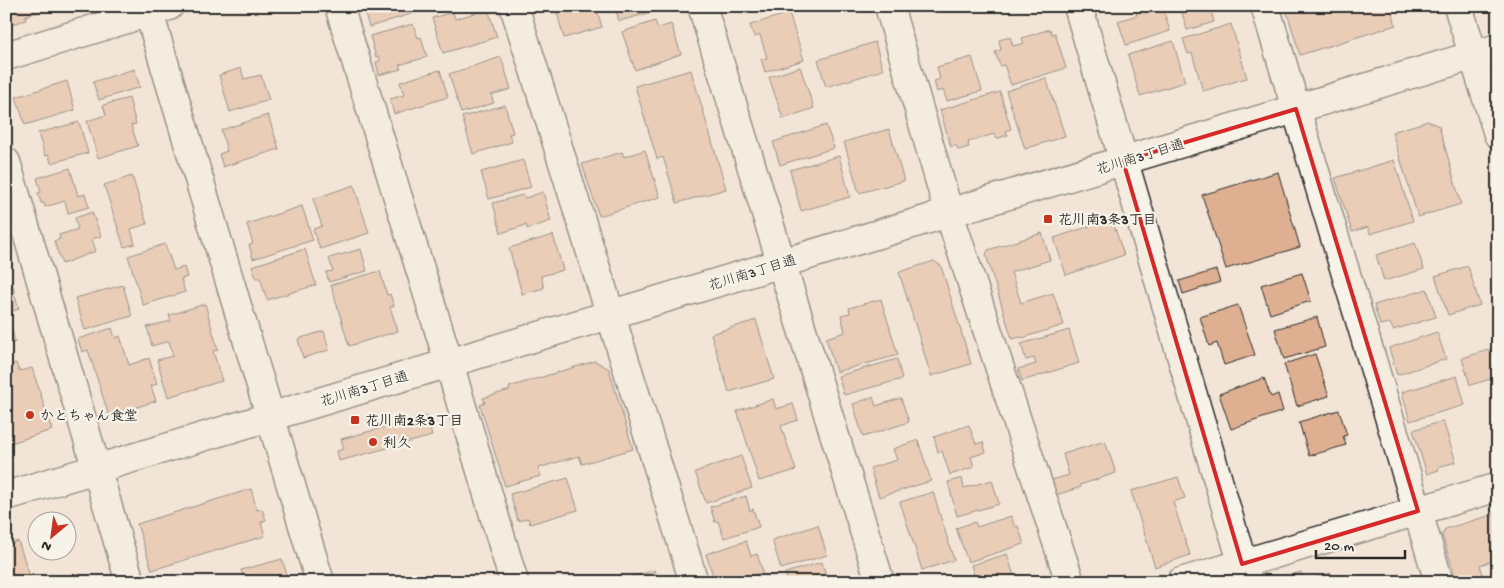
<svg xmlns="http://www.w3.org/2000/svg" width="1504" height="588" viewBox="0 0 1504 588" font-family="'Gochi Hand','Klee One',sans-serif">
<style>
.building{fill:#dfaf91;stroke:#2b2b2b}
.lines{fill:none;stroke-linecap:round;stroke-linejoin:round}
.minor-casing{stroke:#2b2b2b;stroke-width:31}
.tertiary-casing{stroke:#2b2b2b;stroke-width:31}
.minor{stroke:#f7f3e8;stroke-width:28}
.tertiary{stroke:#f7f3e8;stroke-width:28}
.marked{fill:none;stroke:#d62828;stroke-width:4;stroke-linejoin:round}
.poi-dot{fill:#c8321e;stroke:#f7f3e8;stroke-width:2}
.labels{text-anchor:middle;stroke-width:4.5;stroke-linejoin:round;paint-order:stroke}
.street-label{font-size:14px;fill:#2b2b2b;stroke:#f7f3e8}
.poi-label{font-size:14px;font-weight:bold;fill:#2b2b2b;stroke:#f7f3e8;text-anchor:start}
</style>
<rect width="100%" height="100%" fill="#f2e5d7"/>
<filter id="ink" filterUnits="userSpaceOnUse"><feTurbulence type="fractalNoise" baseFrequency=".02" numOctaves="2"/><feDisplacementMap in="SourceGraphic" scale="10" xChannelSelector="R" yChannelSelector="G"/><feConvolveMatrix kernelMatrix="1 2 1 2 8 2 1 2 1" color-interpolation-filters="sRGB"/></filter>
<g filter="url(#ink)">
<g class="building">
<polygon points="6,6 44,6 45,10 25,16 26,20 6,26"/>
<polygon points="363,6 412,6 414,13 369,27"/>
<polygon points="555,6 596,6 602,27 564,38"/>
<polygon points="615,6 656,6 657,11 619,21"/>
<polygon points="1134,6 1162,6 1170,31 1126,45 1118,21 1137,15"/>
<polygon points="1180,6 1210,6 1214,22 1187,30"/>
<polygon points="1285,6 1390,6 1396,25 1300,55"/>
<polygon points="488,9 497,37 443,53 432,18 453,12 455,19"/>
<polygon points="789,13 804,60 765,72 761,59 767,58 760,35 754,37 750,25"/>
<polygon points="655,21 658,28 671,24 681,54 635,70 622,32"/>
<polygon points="413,24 418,38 421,37 427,57 399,65 401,69 379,75 376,62 380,61 379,56 376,57 370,36"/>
<polygon points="1231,24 1247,78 1203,91 1192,53 1188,54 1183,39"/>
<polygon points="1050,29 1052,34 1055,33 1066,68 1011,85 1004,65 1000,66 995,52 1001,50 999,40 1010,37 1013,46 1024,43 1022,38"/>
<polygon points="1173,41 1185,82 1140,96 1128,55"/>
<polygon points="875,42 883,70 826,87 818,60"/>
<polygon points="501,57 511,89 491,95 494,103 461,113 449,74"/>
<polygon points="972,57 982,91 947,101 943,90 937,92 934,81 940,79 937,67"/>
<polygon points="800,67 814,108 783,119 769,77"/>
<polygon points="241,68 244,79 261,75 269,100 230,112 219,75"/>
<polygon points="134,69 140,87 99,100 93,82"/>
<polygon points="440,70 448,97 394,114 390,99 404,95 400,82"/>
<polygon points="691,70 726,189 677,203 663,157 657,159 635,86"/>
<polygon points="1046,78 1065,136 1025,149 1006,91"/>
<polygon points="67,81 75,110 25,125 16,97"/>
<polygon points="1000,92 1011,129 1006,131 1008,135 996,139 994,134 968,142 969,147 958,150 956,145 951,147 940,110"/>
<polygon points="129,98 136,124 131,125 138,146 98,158 87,121 106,115 103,105"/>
<polygon points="505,105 513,133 509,134 512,142 473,154 462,117"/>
<polygon points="268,115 279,149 223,167 219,154 227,151 221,130"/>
<polygon points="1428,121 1439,126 1461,204 1418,217 1392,132"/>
<polygon points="79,122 88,153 51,163 49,155 45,156 38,133"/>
<polygon points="826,125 834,148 780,165 773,142"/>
<polygon points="889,129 904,181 859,193 844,142"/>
<polygon points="645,150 660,197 599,216 582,164 622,152 624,157"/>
<polygon points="839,156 850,197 801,211 790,170"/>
<polygon points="523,160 531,187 489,199 481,172"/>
<polygon points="1394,160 1413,221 1370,234 1368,227 1352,232 1335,178"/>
<polygon points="70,168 78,196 85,194 89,207 68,213 65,201 45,207 44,203 41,203 38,193 41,192 37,178"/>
<polygon points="1278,172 1300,247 1226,269 1202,195"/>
<polygon points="132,176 147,224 131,229 135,244 124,247 104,185"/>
<polygon points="354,185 369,233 320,249 313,229 322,226 313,199"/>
<polygon points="543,192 551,221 527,229 526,225 501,233 493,203 523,195 525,198"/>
<polygon points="302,206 313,240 253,259 249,245 253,244 247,224"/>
<polygon points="92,212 101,236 92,239 96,251 62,264 54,241 60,239 59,235 78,229 75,218"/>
<polygon points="1101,219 1109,224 1113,223 1124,255 1066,275 1054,238 1090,226 1089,223"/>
<polygon points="1042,233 1050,260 1011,272 1021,303 1053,293 1064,325 1022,338 1021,337 1012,339 986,255 988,250"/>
<polygon points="553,235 563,270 541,276 544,288 522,294 509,248"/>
<polygon points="1415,243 1424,269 1384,281 1376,255"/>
<polygon points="165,244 174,270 184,267 187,277 181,279 185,292 143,305 128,256"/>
<polygon points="305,249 316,285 267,300 260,278 256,278 252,266"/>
<polygon points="361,249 367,271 329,282 326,272 333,271 329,258"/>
<polygon points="934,261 941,266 971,364 931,376 899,272"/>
<polygon points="1468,266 1480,305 1448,315 1435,276"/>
<polygon points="1216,270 1220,282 1183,294 1179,281"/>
<polygon points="380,271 387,295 390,294 394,306 390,307 398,331 349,346 331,285"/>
<polygon points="1302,273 1311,301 1270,314 1261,285"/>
<polygon points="11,279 15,293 6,296 6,280"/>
<polygon points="123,285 132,316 85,330 75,298"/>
<polygon points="1427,289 1436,317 1393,330 1390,323 1380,325 1374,305"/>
<polygon points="15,296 19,309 6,313 6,298"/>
<polygon points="881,299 898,355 836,372 826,338 845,332 841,315 850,313 849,308"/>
<polygon points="205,304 218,350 213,351 222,381 168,397 157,360 173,356 169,341 152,346 147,327 171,321 169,315"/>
<polygon points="1238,305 1255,355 1224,365 1217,343 1209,346 1200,317"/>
<polygon points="6,315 8,315 15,342 6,344"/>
<polygon points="1317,317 1325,347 1284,359 1275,329"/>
<polygon points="756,320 774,379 729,392 711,334"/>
<polygon points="112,328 115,338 120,336 129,365 149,358 157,384 151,386 156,401 109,416 88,350 82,352 78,339"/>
<polygon points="1069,330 1079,363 1022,381 1018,369 1036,364 1034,358 1026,360 1021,344"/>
<polygon points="324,331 329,350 303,358 298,339"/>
<polygon points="1437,332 1446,359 1397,375 1389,348"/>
<polygon points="1498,347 1498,377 1470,385 1462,358"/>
<polygon points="1315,354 1329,396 1297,406 1284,364"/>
<polygon points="897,359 902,379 844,395 838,376"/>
<polygon points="595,361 609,369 633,449 582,464 579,456 538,468 541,476 505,486 480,405 485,403 483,398 510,390 509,387"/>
<polygon points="16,363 19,371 32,368 52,430 11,443 6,427 6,366"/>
<polygon points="1457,376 1465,405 1410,421 1402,392"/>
<polygon points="1264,378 1271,397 1278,394 1283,411 1231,429 1219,394"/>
<polygon points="873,397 876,406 901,398 909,422 863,437 853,404"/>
<polygon points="773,399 776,409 793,404 798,420 781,426 796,470 759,481 737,411"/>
<polygon points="1339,410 1347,435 1343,436 1346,445 1309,456 1299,422"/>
<polygon points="427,416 432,436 339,461 337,451 344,449 341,439"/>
<polygon points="1443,421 1456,462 1438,467 1439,470 1427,474 1413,430"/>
<polygon points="969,425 976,444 983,442 986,452 971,457 974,467 950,475 942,451 938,452 934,437"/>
<polygon points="918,440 931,481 879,497 870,468 897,460 893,449"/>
<polygon points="1105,441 1116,473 1080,485 1081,487 1053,496 1048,481 1069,475 1063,454"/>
<polygon points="741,456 752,488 706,503 695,472"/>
<polygon points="1178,477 1185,498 1173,502 1190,555 1155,567 1131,491"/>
<polygon points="568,478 578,510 530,524 528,518 518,521 510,494"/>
<polygon points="962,478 964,488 992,480 999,504 957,516 948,482"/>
<polygon points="251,489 257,510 262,509 266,520 261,522 265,536 152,570 137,524"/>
<polygon points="933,492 954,560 922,570 900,502"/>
<polygon points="746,496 750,511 753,509 759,527 724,538 718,521 715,522 710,507"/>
<polygon points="1498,513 1498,559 1480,565 1485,582 1457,582 1442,535 1445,529"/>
<polygon points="1011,516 1015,527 1018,526 1024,544 968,562 956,528 975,522 977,527"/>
<polygon points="818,525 827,555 781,569 772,540"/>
<polygon points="18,541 32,582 6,582 6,545"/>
<polygon points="746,541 751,556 757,554 763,572 733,582 715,582 706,554"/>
<polygon points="1007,554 1016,582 976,582 971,565"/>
<polygon points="282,559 287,575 263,582 245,582 241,570"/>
<polygon points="822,562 828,582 788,582 785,573"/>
<polygon points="655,570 658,582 615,582"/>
<polygon points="1301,572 1304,581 1331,573 1334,582 1296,582 1293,574"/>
</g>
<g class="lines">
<g class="minor-casing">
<g id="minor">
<polyline points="147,6 320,582"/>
<polyline points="339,6 449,363 514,582"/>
<polyline points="514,6 694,582"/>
<polyline points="702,6 880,582"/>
<polyline points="889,6 949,213 1070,582"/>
<polyline points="1078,6 1248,582"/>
<polyline points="1265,6 1439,582"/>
<polyline points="6,56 169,6"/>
<polyline points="6,162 130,582"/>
<polyline points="1181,582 1498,487"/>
</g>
</g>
<g class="tertiary-casing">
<g id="tertiary">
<polyline points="1458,6 1498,134"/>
<polyline points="6,496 1498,48"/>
</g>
</g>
<use href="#minor" class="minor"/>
<use href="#tertiary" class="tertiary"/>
</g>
</g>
<path d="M0 0H1504V588H0ZM1296 109 1418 511 1242 564 1123 161Z" fill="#f2e5d7" fill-opacity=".55" fill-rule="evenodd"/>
<path class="marked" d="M1296 109 1418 511 1242 564 1123 161Z"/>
<g class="poi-dot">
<rect x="1043" y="214" width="10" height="10" rx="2.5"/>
<circle cx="30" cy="415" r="5"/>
<rect x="350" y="415" width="10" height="10" rx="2.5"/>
<circle cx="373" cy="442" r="5"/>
</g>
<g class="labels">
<g class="street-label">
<text transform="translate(1140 156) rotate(-17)" y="5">花川南3丁目通</text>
<text transform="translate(752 272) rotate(-17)" y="5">花川南3丁目通</text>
<text transform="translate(364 388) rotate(-17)" y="5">花川南3丁目通</text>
</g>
<g class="poi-label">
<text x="1058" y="224">花川南3条3丁目</text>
<text x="40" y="420">かとちゃん食堂</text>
<text x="365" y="425">花川南2条3丁目</text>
<text x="383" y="447">利久</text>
</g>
</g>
<rect width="1504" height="588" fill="none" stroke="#f7f3e8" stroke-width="25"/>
<rect x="12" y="12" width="1479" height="563" fill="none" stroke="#2b2b2b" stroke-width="2" filter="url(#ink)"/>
<g transform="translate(52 536) rotate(209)"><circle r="24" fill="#f7f3e8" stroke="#a5a39c"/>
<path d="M0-4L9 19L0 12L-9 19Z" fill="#c8321e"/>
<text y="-8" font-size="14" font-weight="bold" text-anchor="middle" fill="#2b2b2b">N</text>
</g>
<path d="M1316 550v8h89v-8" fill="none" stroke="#2b2b2b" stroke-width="2.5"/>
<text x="1324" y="550" font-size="15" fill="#2b2b2b" stroke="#f7f3e8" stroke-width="4" paint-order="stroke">20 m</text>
</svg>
